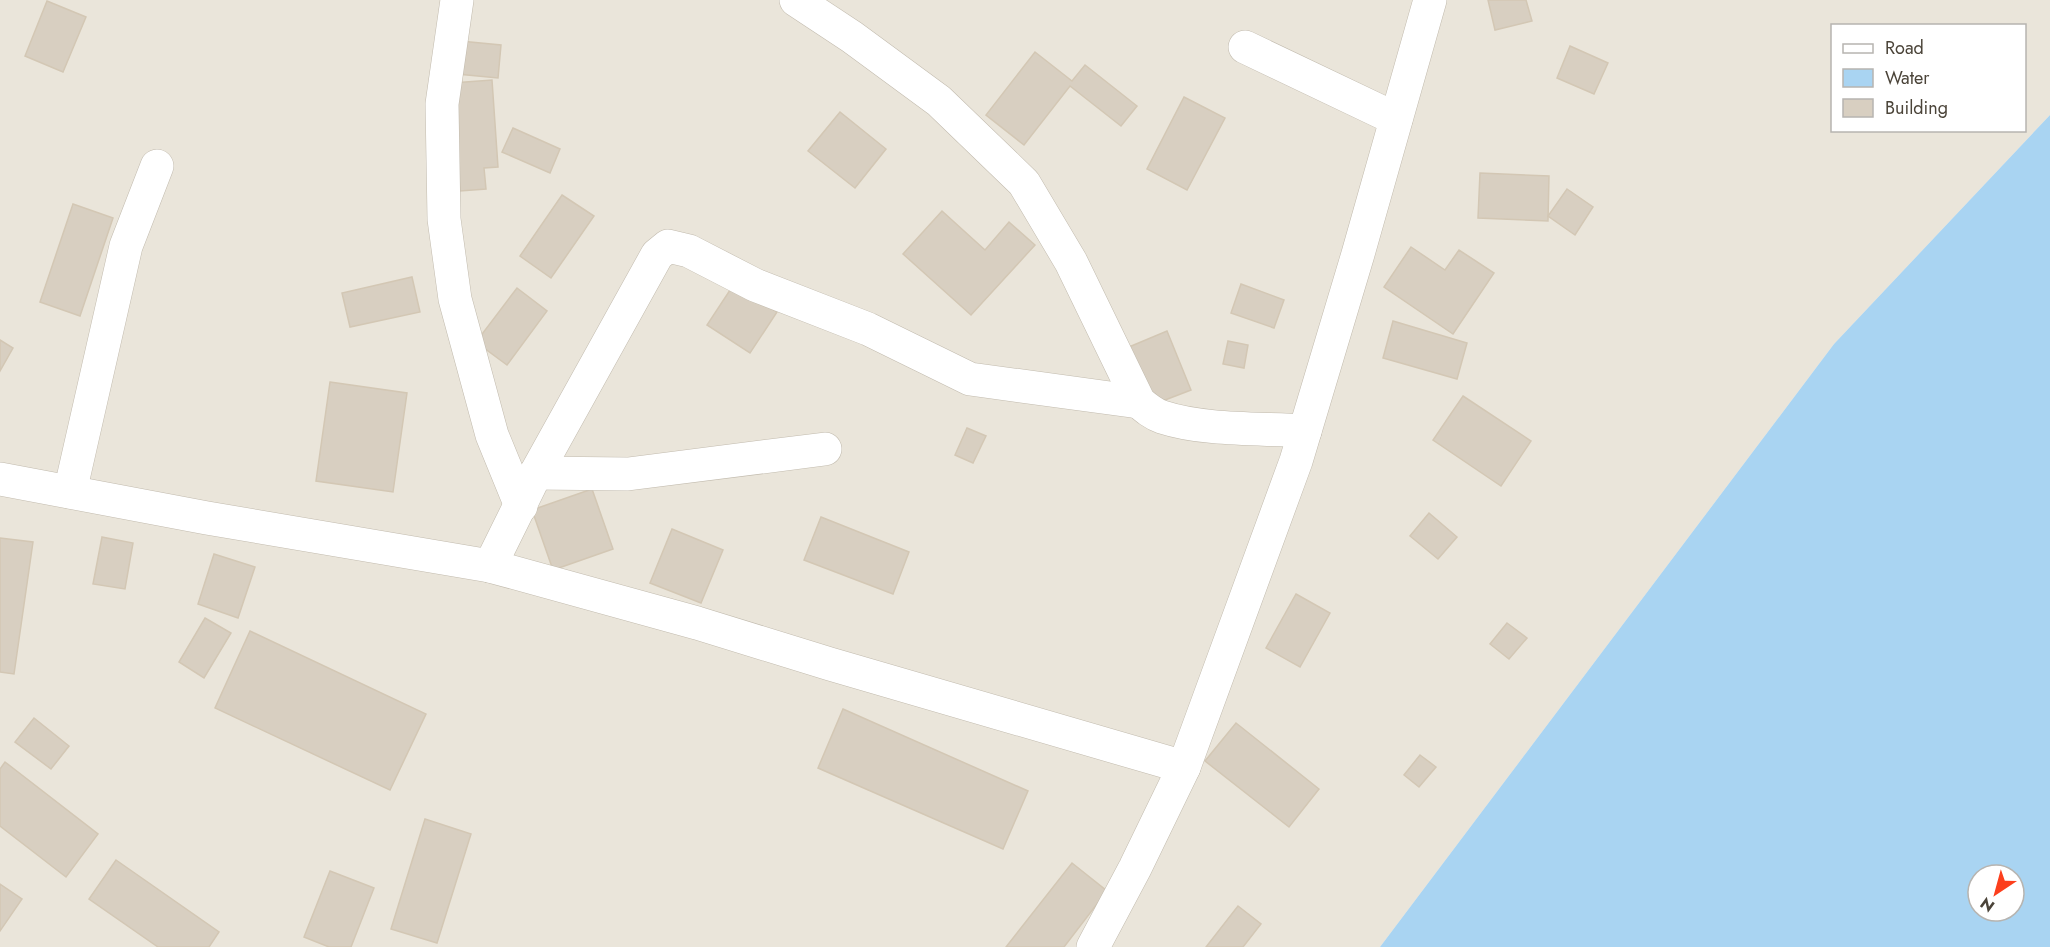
<svg xmlns="http://www.w3.org/2000/svg" width="2050" height="947" viewBox="0 0 2050 947" font-family="Jost,sans-serif">
<style>
.residential{fill:#eae5da;fill-rule:evenodd}
.water{fill:#a9d4f2;fill-rule:evenodd}
.building{fill:#d8cfc1;stroke:#d3c7b4;stroke-width:1.5}
.lines{fill:none;stroke-linecap:round;stroke-linejoin:round}
.minor-casing{stroke:#c2bbae;stroke-width:34}
.minor{stroke:#fff;stroke-width:33}
</style>
<rect width="100%" height="100%" fill="#f6f3ec"/>
<path class="residential" d="M0 0H2050V115L1834 344 1380 947H0ZM1832 26H2024V130H1832Z"/>
<path class="water" d="M2050 115V947H1380L1834 344ZM1978 875H2014V911H1978Z"/>
<g class="building">
<polygon points="1488,0 1526,0 1532,21 1495,30"/>
<polygon points="47,1 86,17 63,72 25,56"/>
<polygon points="460,41 501,45 498,78 457,74"/>
<polygon points="1570,46 1608,63 1594,94 1557,78"/>
<polygon points="1035,52 1072,81 1085,65 1137,106 1121,126 1070,86 1024,145 986,115"/>
<polygon points="492,80 498,167 484,168 486,189 460,191 452,83"/>
<polygon points="1184,97 1225,118 1187,190 1147,169"/>
<polygon points="840,112 886,149 855,188 808,151"/>
<polygon points="513,128 560,149 550,173 502,152"/>
<polygon points="1480,173 1549,176 1548,221 1478,218"/>
<polygon points="1567,189 1593,207 1575,235 1548,216"/>
<polygon points="562,195 594,216 551,278 520,256"/>
<polygon points="73,204 113,218 80,316 40,302"/>
<polygon points="942,211 985,250 1009,222 1035,245 971,315 903,254"/>
<polygon points="1411,247 1445,270 1459,250 1494,273 1453,334 1384,287"/>
<polygon points="412,277 420,312 350,327 342,293"/>
<polygon points="734,284 777,312 750,353 707,325"/>
<polygon points="1241,284 1284,300 1274,328 1231,313"/>
<polygon points="517,288 547,311 507,365 476,342"/>
<polygon points="1393,321 1467,343 1457,379 1383,358"/>
<polygon points="1167,331 1191,390 1152,405 1129,347"/>
<polygon points="0,340 13,348 0,371"/>
<polygon points="1228,341 1248,345 1244,368 1223,364"/>
<polygon points="330,382 407,393 393,492 316,481"/>
<polygon points="1463,396 1531,441 1501,486 1433,440"/>
<polygon points="967,428 986,436 973,463 955,455"/>
<polygon points="592,489 613,549 553,570 532,510"/>
<polygon points="1429,513 1457,537 1438,559 1410,536"/>
<polygon points="821,517 909,552 893,594 804,560"/>
<polygon points="672,529 723,550 701,603 650,583"/>
<polygon points="102,537 133,543 125,589 93,584"/>
<polygon points="0,538 33,542 14,674 0,672"/>
<polygon points="214,554 255,567 238,618 198,604"/>
<polygon points="1296,594 1330,613 1300,667 1266,648"/>
<polygon points="205,618 231,633 204,678 179,662"/>
<polygon points="1507,623 1527,638 1509,659 1490,644"/>
<polygon points="250,631 426,714 390,790 215,708"/>
<polygon points="843,709 1028,791 1003,849 818,768"/>
<polygon points="34,718 69,746 51,769 15,742"/>
<polygon points="1236,723 1319,789 1289,827 1205,761"/>
<polygon points="1420,755 1436,767 1419,787 1404,775"/>
<polygon points="5,762 98,834 66,877 0,826 0,769"/>
<polygon points="425,819 471,834 437,943 391,929"/>
<polygon points="116,860 219,932 209,947 158,947 89,899"/>
<polygon points="1072,863 1107,891 1064,947 1006,947"/>
<polygon points="330,871 374,888 351,947 329,947 304,937"/>
<polygon points="0,884 22,899 0,931"/>
<polygon points="1238,906 1261,924 1243,947 1206,947"/>
</g>
<g class="lines">
<g class="minor-casing">
<g id="minor">
<polyline points="457,0 442,104 444,219 455,299 473,365 492,435 521,506"/>
<path d="M796 0 852 37 939 101 1024 183 1071 262 1139 402C1146 408 1153 414 1162 417 1205 431 1260 428 1305 431"/>
<polyline points="1245,47 1396,119"/>
<polyline points="536,473 628,474 825,449"/>
<polyline points="0,479 207,518 490,566 697,623 830,664 1184,767"/>
<polyline points="70,492 126,246 157,166"/>
<polyline points="490,566 536,473 657,255 668,246 689,251 755,285 868,329 970,379 1139,402"/>
<polyline points="1093,947 1135,868 1184,767 1296,461 1358,254 1430,0"/>
</g>
</g>
<use href="#minor" class="minor"/>
</g>
<rect x="1831" y="24" width="195" height="108" fill="#ffffff" stroke="#b7b4b0" stroke-width="1.5"/>
<rect x="1843" y="44" width="30" height="9" fill="#ffffff" stroke="#b7b4b0" stroke-width="1.5"/>
<text x="1885" y="54" font-size="18" fill="#4b4439">Road</text>
<rect x="1843" y="69" width="30" height="18" fill="#a9d4f2" stroke="#b7b4b0" stroke-width="1.5"/>
<text x="1885" y="84" font-size="18" fill="#4b4439">Water</text>
<rect x="1843" y="99" width="30" height="18" fill="#d8cfc1" stroke="#b7b4b0" stroke-width="1.5"/>
<text x="1885" y="114" font-size="18" fill="#4b4439">Building</text>
<g transform="translate(1996 893) rotate(216)"><circle r="28" fill="#ffffff" stroke="#b7b4b0" stroke-width="1.5"/>
<path d="M0-4.5L10 22L0 15L-10 22Z" fill="#fc3f1d"/>
<text y="-9" font-size="16" font-weight="bold" text-anchor="middle" fill="#4b4439">N</text>
</g>
</svg>
